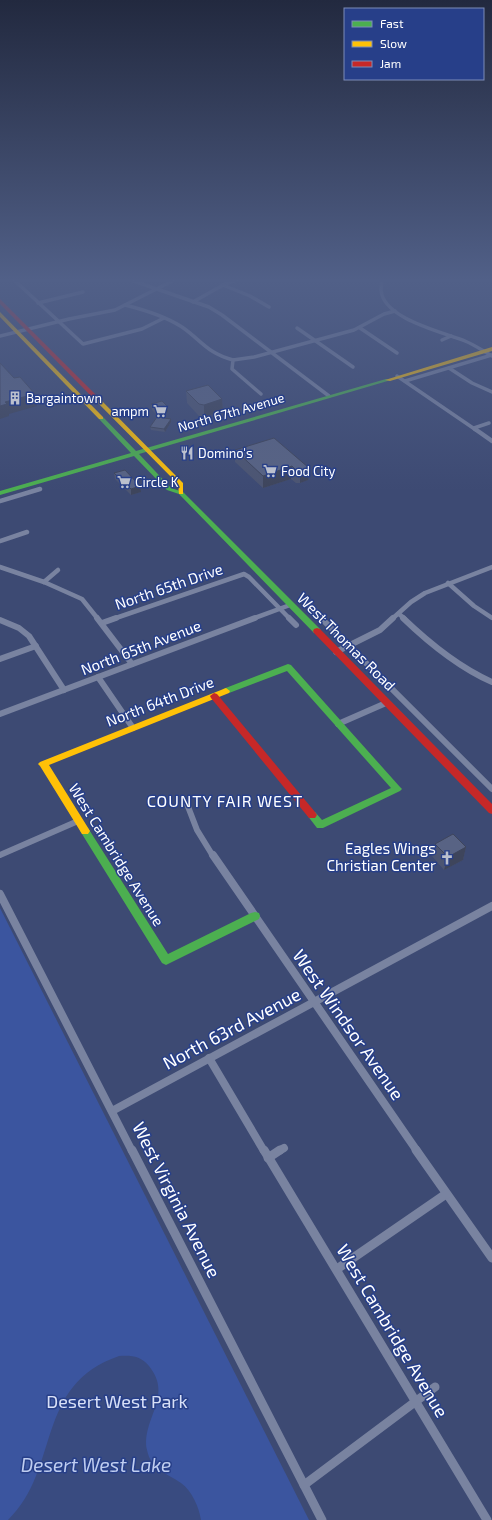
<svg xmlns="http://www.w3.org/2000/svg" width="492" height="1520" viewBox="0 0 492 1520" font-family="'Exo 2',sans-serif">
<style>
.green{fill:#3b559f}
.water{fill:#394b80}
.lines{fill:none;stroke-linecap:round;stroke-linejoin:round}
.street-far4{stroke:#7983a0;stroke-width:3.5}
.street-far3{stroke:#7983a0;stroke-width:4.5}
.street-far2{stroke:#7983a0;stroke-width:6}
.street-far1{stroke:#7983a0;stroke-width:8}
.street{stroke:#7983a0;stroke-width:9}
.fast{fill:#4caf50;fill-rule:evenodd}
.slow{fill:#ffc107;fill-rule:evenodd}
.jam{fill:#c62828;fill-rule:evenodd}
.wall{fill:#4c5572}
.shaded-wall{fill:#3e455c}
.building{fill:#586384;stroke:#3e455c}
.labels{text-anchor:middle;stroke-width:3;stroke-linejoin:round;paint-order:stroke}
.far-poi-label{font-size:13px;fill:#fff;stroke:#273f89;text-anchor:start}
.far-street-label{font-size:13px;fill:#fff;stroke:#273f89}
.street-label{font-size:15px;fill:#fff;stroke:#273f89}
.poi-label{font-size:15px;fill:#fff;stroke:#273f89;text-anchor:end}
.neighbourhood-label{font-size:16px;letter-spacing:1px;fill:#fff;stroke:#273f89}
.near-street-label{font-size:18px;fill:#fff;stroke:#273f89}
.near-park-label{font-size:18px;fill:#d8e0f7;stroke:#273f89}
.near-water-label{font-size:19px;font-style:italic;fill:#bfcdf0;stroke:#273f89}
</style>
<rect width="100%" height="100%" fill="#3d4a73"/>
<polygon class="green" points="0,908 309,1520 0,1520"/>
<path class="water" d="M119 1356C131 1355 141 1356 149 1366 174 1397 141 1419 147 1450 151 1470 167 1473 181 1483 192 1491 199 1507 201 1520H8C61 1469 34 1385 119 1356Z"/>
<g class="lines">
<g class="street-far4">
<polyline points="12,278 83,344 142,329 164,318"/>
<polyline points="125,278 209,307 222,315 329,396"/>
<path d="M382 278C382 282 381 286 381 290 383 319 443 332 465 341 475 345 483 351 492 356"/>
<polyline points="223,285 250,296 269,307"/>
<polyline points="193,302 223,285 241,278"/>
<polyline points="38,303 83,292"/>
<path d="M125 305C145 310 165 316 182 327 202 341 207 353 233 360L232 369 261 394"/>
<polyline points="297,328 353,367"/>
<polyline points="360,328 397,353"/>
<polyline points="0,336 69,319 115,310 178,278"/>
<polyline points="442,340 451,336"/>
<polyline points="233,360 254,357 354,330 384,314 395,311"/>
<polyline points="449,368 472,383 492,392"/>
<polyline points="397,376 476,430"/>
<polyline points="405,381 492,355"/>
<polyline points="474,428 489,423"/>
</g>
<g class="street-far3">
<polyline points="475,429 492,441"/>
<polyline points="0,501 40,489"/>
<polyline points="0,541 27,532"/>
<polyline points="0,567 44,582 82,599 98,619"/>
<polyline points="44,582 58,570"/>
<polyline points="448,583 474,606 492,618"/>
<polyline points="313,610 322,619"/>
<polyline points="399,614 405,619"/>
<polyline points="113,619 244,574 249,577 290,619"/>
<polyline points="252,619 290,605"/>
<polyline points="392,619 411,602 425,593 492,567"/>
</g>
<g class="street-far2">
<polyline points="97,618 132,664"/>
<polyline points="289,618 296,625"/>
<polyline points="321,618 492,789"/>
<path d="M403 618C430 644 458 667 492 682"/>
<polyline points="0,620 19,628 29,636 64,690"/>
<polyline points="102,623 116,618"/>
<polyline points="336,652 380,630 393,618"/>
<polyline points="0,659 36,646"/>
<polyline points="98,677 133,728"/>
<polyline points="0,714 255,618"/>
<polyline points="338,724 386,703"/>
<polyline points="187,804 197,830 213,856"/>
<polyline points="0,855 78,821"/>
</g>
<g class="street-far1">
<polyline points="213,855 417,1151"/>
<polyline points="0,894 132,1151"/>
<polyline points="209,1058 264,1151"/>
<polyline points="112,1111 492,906"/>
<polyline points="279,1151 284,1148"/>
</g>
<g class="street">
<polyline points="132,1150 322,1520"/>
<polyline points="264,1150 487,1520"/>
<polyline points="416,1150 492,1258"/>
<polyline points="268,1158 280,1150"/>
<polyline points="337,1269 446,1194"/>
<polyline points="304,1485 435,1387"/>
</g>
<g class="fast">
<polygon points="386,379 391,380 139,454 171,488 183,492 320,629 321,631 320,633 314,633 179,494 167,490 134,456 0,495 0,491 131,453 99,419 99,417 103,417 136,451"/>
<polygon points="288,664 291,665 400,787 402,789 400,791 323,828 317,828 307,815 309,812 315,812 322,820 391,788 287,671 229,693 223,693 222,691 223,689"/>
<polygon points="85,827 88,828 168,954 251,913 255,912 259,913 260,916 259,919 170,963 166,965 162,963 82,834 80,831 82,828"/>
</g>
<g class="slow">
<polygon points="0,312 103,417 103,419 99,419 0,317"/>
<polygon points="492,347 492,351 390,381 385,380"/>
<polygon points="95,398 99,398 183,483 183,494 179,494 178,484 95,400"/>
<polygon points="226,688 230,691 229,693 49,765 90,831 88,834 82,834 40,766 38,764 40,762"/>
</g>
<g class="jam">
<polygon points="0,299 99,398 99,400 95,400 0,304"/>
<polygon points="317,628 320,629 492,804 492,814 489,813 314,633 313,631 314,629"/>
<polygon points="214,693 217,694 315,812 317,815 315,818 309,818 211,698 210,696"/>
</g>
</g>
<g class="wall">
<polygon points="186,391 222,399 223,411 204,417 199,416 187,403"/>
<polygon points="151,404 168,412 157,415 152,410"/>
<polygon points="171,422 165,432 151,430 150,427"/>
<polygon points="235,450 309,468 308,480 300,483 296,483 291,479 263,488 235,462"/>
<polygon points="114,473 141,492 131,495 115,479"/>
<polygon points="435,844 466,847 463,860 444,870 432,856"/>
</g>
<g class="shaded-wall">
<polygon points="35,394 37,406 9,414 9,416 0,419 0,406 5,402"/>
<polygon points="222,399 223,411 204,417 204,405"/>
<polygon points="167,406 168,412 157,415 157,409"/>
<polygon points="171,419 171,422 165,432 164,429"/>
<polygon points="292,466 291,479 263,488 263,476"/>
<polygon points="309,468 308,480 300,483 300,471"/>
<polygon points="140,486 141,492 131,495 131,489"/>
<polygon points="466,847 463,860 444,870 448,857"/>
</g>
<g class="building">
<polygon points="0,363 14,378 20,377 35,394 5,402 7,404 0,406"/>
<polygon points="208,385 222,399 204,405 199,404 186,391"/>
<polygon points="162,401 167,406 157,409 151,404"/>
<polygon points="157,417 171,419 164,429 150,427"/>
<polygon points="274,438 309,468 300,471 296,470 292,466 263,476 235,450"/>
<polygon points="125,470 140,486 131,489 114,473"/>
<polygon points="453,834 466,847 448,857 435,844"/>
</g>
<linearGradient id="sky" x2="0" y2="1"><stop stop-color="#22293f"/><stop offset="0.57" stop-color="#516088"/><stop offset="1" stop-color="#516088" stop-opacity="0"/></linearGradient>
<rect width="492" height="491" fill="url(#sky)"/>
<defs>
<g id="building-bare" transform="scale(1.08)"><path d="M-4-6H4V6H1V3H-1V6H-4ZM-2.5-4.3h1.7v1.8h-1.7ZM.8-4.3h1.7v1.8H.8ZM-2.5-1h1.7V.8h-1.7ZM.8-1h1.7V.8H.8Z" fill="#bbc0ce" stroke="#273f89" stroke-width="2.5" paint-order="stroke"/></g>
<g id="supermarket-bare" transform="scale(1.08)"><path d="M-6-5.5h2.5l.6 2H6L4.5 2H-2.5L-4.4-4H-6ZM-1.5 3.2a1.3 1.3 0 1 0 .1 0ZM3 3.2a1.3 1.3 0 1 0 .1 0Z" fill="#bbc0ce" stroke="#273f89" stroke-width="2.5" paint-order="stroke"/></g>
<g id="restaurant-bare" transform="scale(1.08)"><path d="M-5-6h1v4h1v-4h1v4h1v-4h1v5L-1.5 .5V6h-2V.5L-5-1ZM5-6V6H3V1.5H1.5Q1.5-4 5-6Z" fill="#bbc0ce" stroke="#273f89" stroke-width="2.5" paint-order="stroke"/></g>
<g id="church-bare" transform="scale(1.08)"><path d="M-1.2-6h2.4v3.5h3.3v2.4h-3.3V6h-2.4V-.1h-3.3v-2.4h3.3Z" fill="#bbc0ce" stroke="#273f89" stroke-width="2.5" paint-order="stroke"/></g>
</defs>
<g fill-rule="evenodd">
<use href="#building-bare" x="15" y="398"/>
<use href="#supermarket-bare" x="160" y="411"/>
<use href="#restaurant-bare" x="187" y="453"/>
<use href="#supermarket-bare" x="270" y="471"/>
<use href="#supermarket-bare" x="124" y="482"/>
<use href="#church-bare" x="447" y="858"/>
</g>
<g class="labels">
<g class="far-poi-label">
<text x="26" y="403">Bargaintown</text>
<text x="149" y="416" text-anchor="end">ampm</text>
<text x="198" y="458">Domino's</text>
<text x="281" y="476">Food City</text>
<text x="135" y="487">Circle K</text>
</g>
<g class="far-street-label">
<text transform="translate(231 412) rotate(-16)" y="5">North 67th Avenue</text>
</g>
<g class="street-label">
<text transform="translate(169 587) rotate(-19)" y="5">North 65th Drive</text>
<text transform="translate(346 642) rotate(45)" y="5">West Thomas Road</text>
<text transform="translate(141 648) rotate(-21)" y="5">North 65th Avenue</text>
<text transform="translate(160 702) rotate(-21)" y="5">North 64th Drive</text>
<text transform="translate(116 855) rotate(58)" y="5">West Cambridge Avenue</text>
</g>
<g class="poi-label">
<text x="436" y="854">Eagles Wings<tspan x="436" dy="17">Christian Center</tspan></text>
</g>
<g class="neighbourhood-label">
<text x="225" y="807">COUNTY FAIR WEST</text>
</g>
<g class="near-street-label">
<text transform="translate(348 1025) rotate(55)" y="6">West Windsor Avenue</text>
<text transform="translate(232 1029) rotate(-28)" y="6">North 63rd Avenue</text>
<text transform="translate(176 1200) rotate(63)" y="6">West Virginia Avenue</text>
<text transform="translate(392 1331) rotate(59)" y="6">West Cambridge Avenue</text>
</g>
<g class="near-park-label">
<text x="117" y="1408">Desert West Park</text>
</g>
<g class="near-water-label">
<text x="96" y="1472">Desert West Lake</text>
</g>
</g>
<rect x="344" y="8" width="140" height="72" fill="#273f89" stroke="#7d8cb8"/>
<rect x="352" y="21" width="20" height="6" fill="#4caf50" stroke="#7d8cb8"/>
<text x="380" y="28" font-size="12" fill="#ffffff">Fast</text>
<rect x="352" y="41" width="20" height="6" fill="#ffc107" stroke="#7d8cb8"/>
<text x="380" y="48" font-size="12" fill="#ffffff">Slow</text>
<rect x="352" y="61" width="20" height="6" fill="#c62828" stroke="#7d8cb8"/>
<text x="380" y="68" font-size="12" fill="#ffffff">Jam</text>
</svg>
